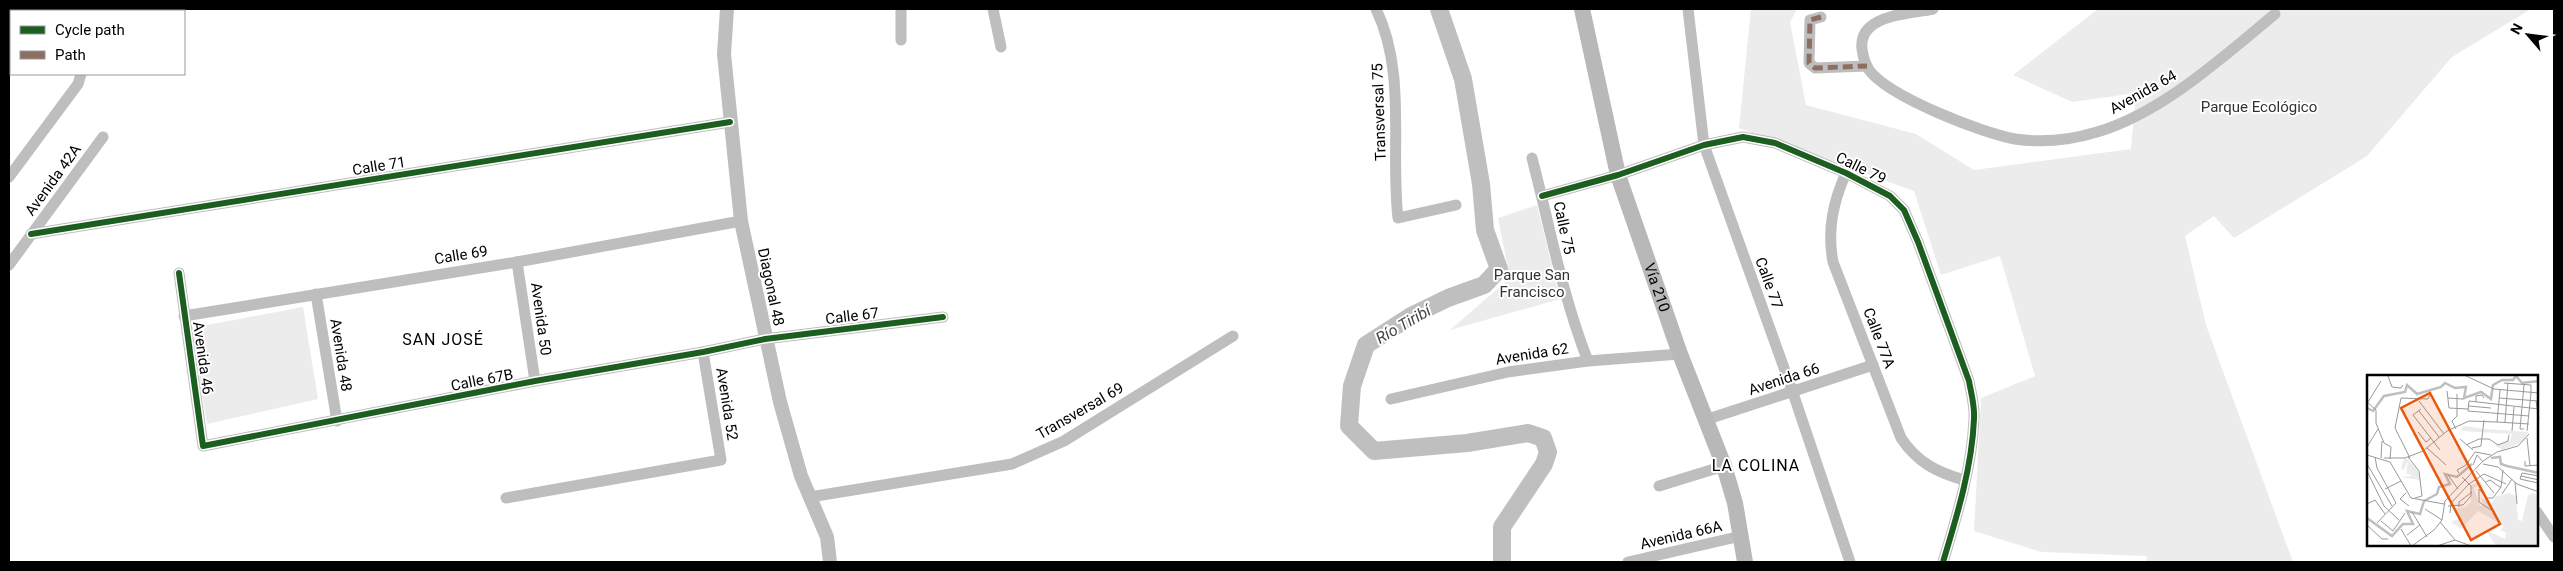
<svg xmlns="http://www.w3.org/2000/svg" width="2563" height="571" viewBox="0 0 2563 571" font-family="Roboto,sans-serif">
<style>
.green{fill:#ececec}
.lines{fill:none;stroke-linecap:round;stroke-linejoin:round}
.river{stroke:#bfbfbf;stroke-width:18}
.minor{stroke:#bebebe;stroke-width:11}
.tertiary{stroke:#bebebe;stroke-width:14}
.secondary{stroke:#b8b8b8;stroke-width:16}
.quiet{stroke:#8d6e63;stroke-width:5;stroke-dasharray:10 5;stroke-linecap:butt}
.cycleway-casing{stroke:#fff;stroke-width:9}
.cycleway{stroke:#1b5e20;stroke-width:6}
.labels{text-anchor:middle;stroke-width:4;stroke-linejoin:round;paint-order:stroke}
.street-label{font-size:15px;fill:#000;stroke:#fff}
.park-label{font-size:15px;fill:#333;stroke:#fff}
.water-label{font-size:16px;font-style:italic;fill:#444;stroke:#fff}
.neighbourhood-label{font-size:16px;letter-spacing:1px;fill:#000;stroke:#fff}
.inset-river{fill:none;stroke:#bfbfbf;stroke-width:2.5}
.inset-road{fill:none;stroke:#999;stroke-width:1}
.view{fill:#e8590c;fill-opacity:0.15;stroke:#e8590c;stroke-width:2.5}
.inset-edge{fill:none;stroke:#000;stroke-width:2.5}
</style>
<rect width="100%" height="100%" fill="#fff"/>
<g class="green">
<polygon points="1751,9 1797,9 1790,22 1806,105 1916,134 1974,170 2131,149 2136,93 2072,102 2013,75 2098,9 2531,9 2452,57 2367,156 2234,238 2214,216 2185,236 2206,325 2293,562 2146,562 2147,556 2041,552 1974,531 1981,398 2035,376 2000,256 1941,275 1914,191 1739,128"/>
<polygon points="1537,205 1560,299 1450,330 1510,278 1498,218"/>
<polygon points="303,307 318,399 207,424 191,328"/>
</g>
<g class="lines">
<polyline class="river" points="1439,9 1463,79 1481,184 1485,230 1499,269 1484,285 1448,298 1411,316 1366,345 1352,386 1349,426 1374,451 1467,443 1528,433 1543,438 1548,452 1544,464 1502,527 1502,562"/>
<g class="minor">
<polyline points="993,9 1001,47"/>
<path d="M1376 9C1407 73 1390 148 1398 218L1456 205"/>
<polyline points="1688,9 1704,145 1793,393 1850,562"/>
<path d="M1933 9C1914 13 1883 14 1869 28 1863 34 1861 41 1862 49 1863 56 1865 64 1869 70 1889 97 1982 133 2015 139 2042 143 2071 140 2097 132 2162 113 2224 56 2275 14"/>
<polyline points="1821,17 1810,20 1809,63 1815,68 1867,66"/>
<polyline points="901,40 901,9"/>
<path d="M1532 158C1550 227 1562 295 1588 361"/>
<path d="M1846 173C1833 202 1827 230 1833 262L1901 438C1917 462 1936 472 1964 480"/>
<polyline points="9,177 78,84 81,74"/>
<path d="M1542 196 1618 175 1704 145 1743 137 1775 143 1846 173 1890 196 1904 210 1918 242 1969 381C1971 393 1975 406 1974 419 1972 467 1957 516 1943 562"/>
<polyline points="31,234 730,122"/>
<polyline points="517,262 535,381"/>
<polyline points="9,265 103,137"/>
<polyline points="179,273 203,446 535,381 703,352 765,339 943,317"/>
<polyline points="316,294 337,421"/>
<polyline points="184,316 517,262 741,221"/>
<polyline points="1391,399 1508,372 1588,361 1680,354"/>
<polyline points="1705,420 1873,365"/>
<polyline points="1659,486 1724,466"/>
<polyline points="810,497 1012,464 1064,441 1233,336"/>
<polyline points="506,498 721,460 703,352"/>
<polyline points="2537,512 2554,537"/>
<polyline points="1628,562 1741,536"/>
</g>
<polyline class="tertiary" points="727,9 724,54 741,221 780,402 801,476 827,537 830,562"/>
<path class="secondary" id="s1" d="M1582 9 1618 175 1680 354 1724 466 1735 503 1745 562"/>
<polyline class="quiet" points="1821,17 1810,20 1809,63 1815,68 1867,66"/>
<g class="cycleway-casing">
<g id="cycleway">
<path d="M1542 196 1618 175 1704 145 1743 137 1775 143 1846 173 1890 196 1904 210 1918 242 1969 381C1971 393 1975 406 1974 419 1972 467 1957 516 1943 562"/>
<polyline points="31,234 730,122"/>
<polyline points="179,273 203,446 535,381 703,352 765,339 943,317"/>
</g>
</g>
<use href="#cycleway" class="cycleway"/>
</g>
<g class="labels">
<g class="street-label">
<text transform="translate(2143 92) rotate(-29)" y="5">Avenida 64</text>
<text transform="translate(1379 112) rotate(-92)" y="5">Transversal 75</text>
<text transform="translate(379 166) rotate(-9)" y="5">Calle 71</text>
<text transform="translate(1861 168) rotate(26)" y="5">Calle 79</text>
<text transform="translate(53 180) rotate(-54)" y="5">Avenida 42A</text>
<text transform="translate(1564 228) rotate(78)" y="5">Calle 75</text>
<text transform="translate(461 255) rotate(-9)" y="5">Calle 69</text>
<text transform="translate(1769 283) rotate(70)" y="5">Calle 77</text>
<text transform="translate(771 287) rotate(78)" y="5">Diagonal 48</text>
<text dy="5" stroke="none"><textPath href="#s1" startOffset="289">Vía 210</textPath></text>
<text transform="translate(852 316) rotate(-7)" y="5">Calle 67</text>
<text transform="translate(541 319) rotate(82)" y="5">Avenida 50</text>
<text transform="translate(1879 338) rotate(69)" y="5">Calle 77A</text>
<text transform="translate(1532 354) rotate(-9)" y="5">Avenida 62</text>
<text transform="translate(341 355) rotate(81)" y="5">Avenida 48</text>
<text transform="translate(203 358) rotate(82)" y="5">Avenida 46</text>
<text transform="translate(1784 379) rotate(-18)" y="5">Avenida 66</text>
<text transform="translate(482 380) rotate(-11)" y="5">Calle 67B</text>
<text transform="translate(727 404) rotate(81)" y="5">Avenida 52</text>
<text transform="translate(1080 411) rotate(-30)" y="5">Transversal 69</text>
<text transform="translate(1681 535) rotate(-13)" y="5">Avenida 66A</text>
</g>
<g class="park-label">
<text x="2259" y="112">Parque Ecológico</text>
<text x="1532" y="280">Parque San<tspan x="1532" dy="17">Francisco</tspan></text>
</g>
<g class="water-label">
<text transform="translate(1403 324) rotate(-30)" y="6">Río Tiribí</text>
</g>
<g class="neighbourhood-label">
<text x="443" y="345">SAN JOSÉ</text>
<text x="1756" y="471">LA COLINA</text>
</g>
</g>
<g transform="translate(2367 375)">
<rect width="171" height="171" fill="#fff"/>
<path d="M98 51 118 54 161 57 156 67 135 75 128 70 143 66 145 59 95 56 94 53ZM37 84H40L51 95 53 105 33 102 45 101 39 98 41 86 36 96 34 92ZM113 107 121 117 113 110 107 113 113 131 116 130 114 123 125 128 128 122 142 118 149 121 151 145 155 146 161 120 167 118 171 121V171H129L119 155 138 164 139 158 133 155 137 151 111 136 94 154 84 147 93 143 90 133 99 132 104 127V110Z" fill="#ececec"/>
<path class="inset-river" d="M0 33 6 36 17 21 38 17 40 10 50 19 74 12 78 8 88 13 99 12 97 23 114 17 124 24 126 10 135 5H146L149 1 155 8 172 6M124 83 133 82 134 89 140 91 172 98M57 126 70 119 72 112 83 109 78 99 90 102 105 89M0 143 25 161 36 149H46L40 136 53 139 57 126"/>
<path class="inset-road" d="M21 1 25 12 34 13 36 10M99 1 127 14 172 18M137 8 164 10V18M157 10 153 54H157M133 15 130 47 162 49M80 16 82 33 101 34M81 23 96 24M132 23 172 26M52 26 77 59M169 26 172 44M0 27 9 35V48L17 68 24 72 23 84M1 27 14 6M109 27V21L115 20 117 23M102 31 124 33M54 34 46 40 73 75M52 36 72 62M162 41 101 36 102 26 172 34M138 47 141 8M89 54 85 46 90 41V19M145 56 147 32M160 56 164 18M51 57 59 67 64 63M160 63 163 91M93 64 106 75M99 70 112 64H122L131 70 141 66 142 60M0 72 11 54M60 73 79 90M105 73 114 71 117 45M108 77 124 80M0 80 23 87 44 123 77 129M8 82 10 93 29 128 10 148M41 82 52 96 55 121 48 123M14 83 15 66M17 83H38L56 76 80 56 102 46 130 47M43 83 28 53 34 23 61 24 63 20M158 86V91L172 90M0 89 25 131M116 89 131 92 150 109 172 117M106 90 110 80 116 87M0 96 17 131 32 145M109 96 127 118M92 98 90 95 99 90 108 77M81 100 91 114M154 101 172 105M119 107 123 105 134 113M148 107 150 129M171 108 153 104 155 98 172 101M18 114 34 106M112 114 120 123H126L134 112 136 95M112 114V127L124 135M39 118 33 124 42 131M135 119 145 104M0 129 8 125 18 139M81 131 96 130 104 121V111L95 102M92 132V127L105 117M58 134 75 145M45 137 60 162M83 138 84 128 102 109 117 99 139 109M14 146 26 156 38 138M73 147 88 165 104 171M0 150 15 164H21M34 154 44 171M40 160 53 150M45 171 67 155 75 145 78 126 116 86 130 77 151 71 162 59M70 171 88 165"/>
<path class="view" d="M63 18 133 149 104 165 34 33Z"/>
<rect width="171" height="171" class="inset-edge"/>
</g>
<rect width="2563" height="571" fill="none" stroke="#000000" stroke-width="20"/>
<rect x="10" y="10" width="175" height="65" fill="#ffffff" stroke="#999999"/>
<rect x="20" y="26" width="25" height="8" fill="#1b5e20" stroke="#999999"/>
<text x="55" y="35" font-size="15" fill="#000000">Cycle path</text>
<rect x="20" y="51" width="25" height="8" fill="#8d6e63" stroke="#999999"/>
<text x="55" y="60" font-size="15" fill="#000000">Path</text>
<g transform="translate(2528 35) rotate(298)" stroke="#ffffff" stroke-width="4" paint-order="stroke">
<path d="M0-4L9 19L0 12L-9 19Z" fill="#000000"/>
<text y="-8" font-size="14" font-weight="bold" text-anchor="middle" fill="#000000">N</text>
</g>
</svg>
